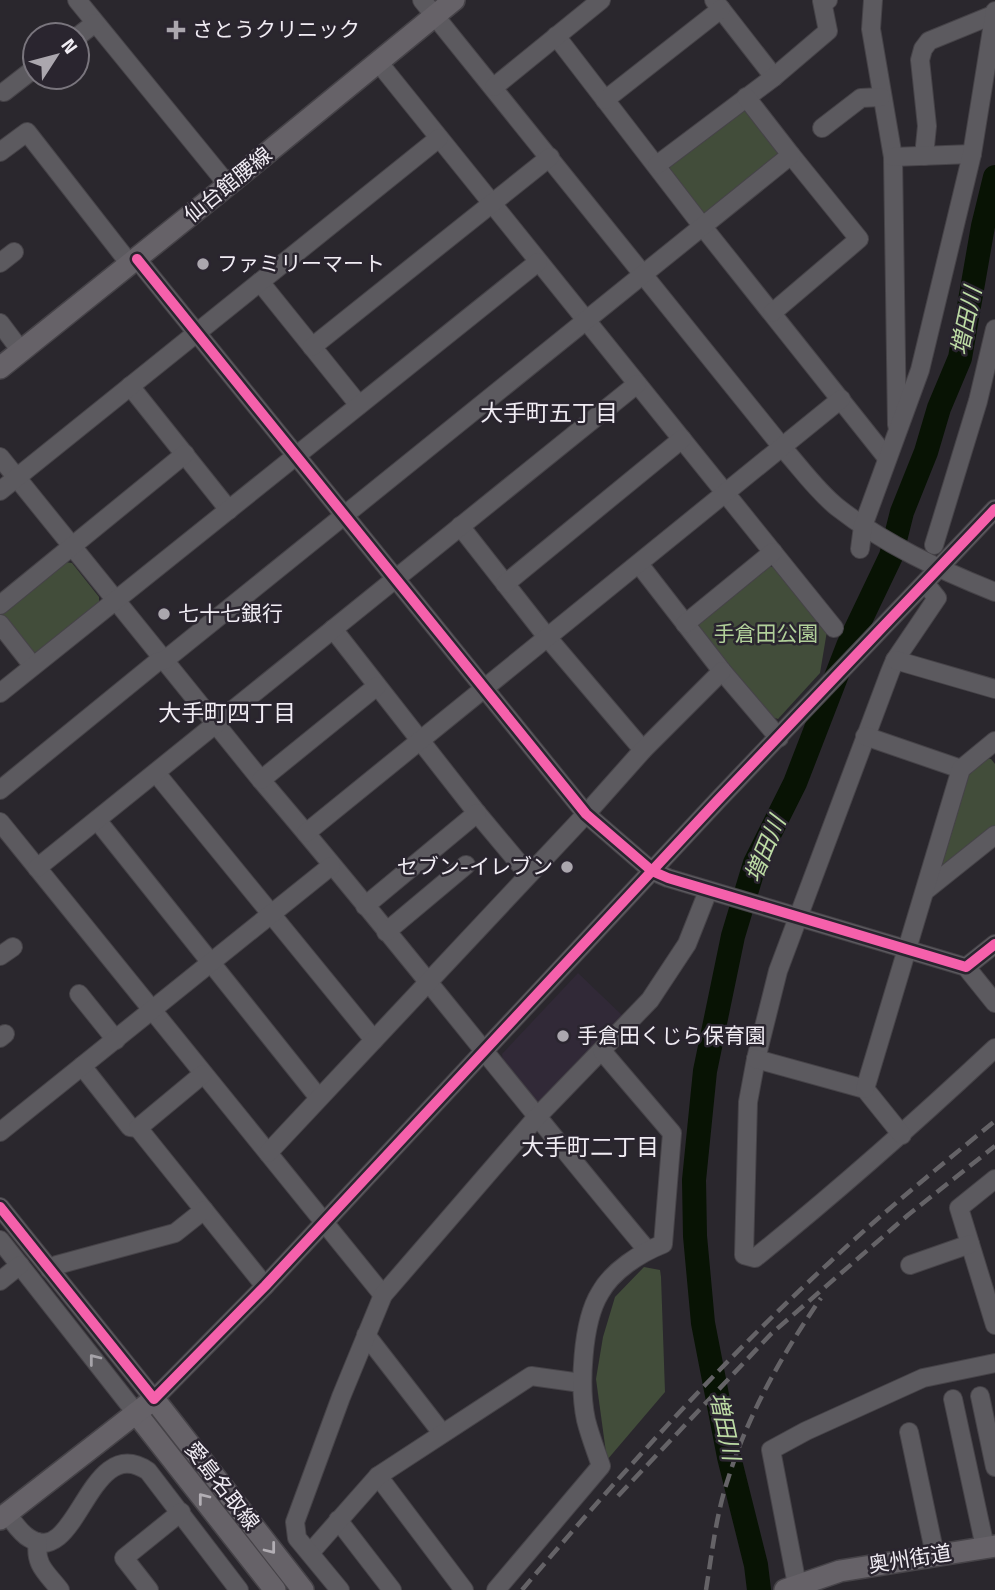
<svg xmlns="http://www.w3.org/2000/svg" width="995" height="1590" viewBox="0 0 995 1590" font-family="'Titillium Web','Noto Sans JP',sans-serif">
<style>
.built{fill:#312937}
.green{fill:#424d3a}
.lines{fill:none;stroke-linecap:round;stroke-linejoin:round}
.river{stroke:#081304;stroke-width:24}
.minor-casing{stroke:#464348;stroke-width:20}
.major-casing{stroke:#464348;stroke-width:24}
.minor{stroke:#5c5a5f;stroke-width:18}
.major{stroke:#666268;stroke-width:21}
.rail{stroke:#656367;stroke-width:4.5;stroke-dasharray:14 7;stroke-linecap:butt}
.cycleway-casing{stroke:#2a252f;stroke-width:15}
.cycleway{stroke:#f560ab;stroke-width:10}
.oneway{stroke:#a6a3a9}
.oneway2{stroke:#b2aeb4}
.poi-dot{fill:#aba7ae;stroke:#2a252f;stroke-width:2.5}
.labels{text-anchor:middle;stroke-width:5;stroke-linejoin:round;paint-order:stroke}
.poi-label{font-size:21px;fill:#f0ecf3;stroke:#2a252f;text-anchor:start}
.street-label{font-size:21px;fill:#f0ecf3;stroke:#2a252f}
.park-label{font-size:21px;fill:#b1d09a;stroke:#2a252f}
.water-label{font-size:23px;font-style:italic;fill:#bcdba4;stroke:#2a252f}
.neighbourhood-label{font-size:23px;fill:#f0ecf3;stroke:#2a252f}
</style>
<rect width="100%" height="100%" fill="#2a272d"/>
<polygon class="built" points="578,973 625,1018 541,1105 536,1104 503,1062 502,1054"/>
<g class="green">
<polygon points="741,108 748,109 782,154 709,214 700,213 670,173 670,163"/>
<polygon points="64,562 72,563 99,597 99,607 37,657 1,618 1,611"/>
<polygon points="767,566 778,568 827,631 820,673 778,719 772,717 699,633 698,620"/>
<polygon points="984,758 991,759 995,764 995,829 947,868 940,864 965,773"/>
<polygon points="644,1267 660,1270 661,1277 665,1392 607,1460 596,1379 603,1337 615,1297"/>
</g>
<g class="lines">
<polyline class="river" points="759,1590 756,1565 729,1457 703,1323 695,1236 694,1180 705,1071 733,936 755,863 795,783 848,646 891,556 902,512 926,452 939,408 960,358 983,226 995,177"/>
<g class="minor-casing">
<g id="minor">
<polyline points="77,0 228,185"/>
<path d="M422 0 782 447C800 467 816 490 837 507 884 544 940 570 995 592"/>
<polyline points="714,0 774,77"/>
<polyline points="873,0 871,29 893,157 897,425"/>
<polyline points="556,36 703,227 887,458"/>
<polyline points="77,37 95,23"/>
<polyline points="379,63 834,628"/>
<polyline points="494,87 601,0"/>
<polyline points="4,92 35,68"/>
<polyline points="605,100 721,9"/>
<polyline points="822,128 861,98 881,97"/>
<polyline points="0,152 27,132 130,264"/>
<polyline points="924,156 927,126 920,60 923,49 929,41 995,14"/>
<polyline points="893,157 972,154"/>
<polyline points="657,165 774,77 828,31 822,1 828,0"/>
<polyline points="137,259 586,814 652,871 668,878 966,967 995,944"/>
<polyline points="0,263 14,252"/>
<polyline points="260,282 359,405"/>
<polyline points="772,313 859,239 791,155"/>
<polyline points="0,323 21,351"/>
<polyline points="312,347 550,157"/>
<polyline points="130,386 229,510"/>
<path d="M0 457 261 780C393 934 517 1095 647 1250"/>
<polyline points="0,491 439,138"/>
<polyline points="460,526 547,637 643,750"/>
<polyline points="934,545 978,401 995,329"/>
<polyline points="860,549 863,526 920,370 972,154 995,11"/>
<polyline points="639,564 722,671 779,738"/>
<path d="M925 583 937 598 895 660 890 672 778 971 756 1059 748 1102 744 1255 755 1258C838 1191 917 1121 995 1048"/>
<polyline points="505,584 682,439"/>
<polyline points="0,605 185,454"/>
<polyline points="0,624 33,666"/>
<polyline points="685,624 773,552"/>
<polyline points="333,629 477,813 528,874"/>
<polyline points="895,660 995,689"/>
<polyline points="0,693 538,262"/>
<polyline points="865,736 961,769"/>
<polyline points="156,773 374,1040"/>
<polyline points="261,780 377,686"/>
<polyline points="0,790 157,662 165,660 791,155 746,97"/>
<polyline points="97,820 319,1098"/>
<polyline points="0,822 383,1295"/>
<polyline points="306,833 841,399"/>
<polyline points="37,868 637,384"/>
<polyline points="925,891 995,835"/>
<polyline points="365,906 477,813"/>
<polyline points="386,932 466,865"/>
<polyline points="0,956 13,947"/>
<polyline points="966,967 995,1003"/>
<polyline points="79,994 116,1040"/>
<polyline points="0,1038 5,1034"/>
<polyline points="756,1059 865,1089 902,1135"/>
<polyline points="82,1066 130,1127 138,1128"/>
<polyline points="203,1074 138,1128 265,1286"/>
<polyline points="865,1089 961,769 995,741"/>
<polyline points="0,1132 331,866"/>
<polyline points="268,1153 586,814 643,750 722,671"/>
<polyline points="995,1179 959,1208 995,1325"/>
<polyline points="0,1207 154,1399 265,1286 718,800 995,509"/>
<polyline points="0,1240 136,1413"/>
<polyline points="910,1265 970,1244"/>
<polyline points="50,1270 57,1265 175,1233 204,1210"/>
<polyline points="0,1281 20,1265"/>
<polyline points="366,1335 442,1433"/>
<polyline points="980,1396 995,1467"/>
<polyline points="953,1399 985,1547"/>
<polyline points="909,1432 935,1555"/>
<polyline points="378,1476 464,1590"/>
<path d="M7 1514C13 1521 20 1533 29 1538 78 1570 88 1431 148 1471L239 1590"/>
<polyline points="338,1520 392,1590"/>
<path d="M38 1542C34 1565 47 1573 60 1590"/>
<polyline points="310,1553 378,1476 531,1376 581,1383"/>
<polyline points="149,1590 124,1558 181,1512"/>
<polyline points="340,1590 297,1538 295,1522 341,1397 383,1295 536,1118 650,1000 687,944 708,891"/>
<path d="M496 1590 601 1466C596 1451 590 1436 586 1420 579 1388 582 1322 600 1293 612 1271 640 1253 663 1244L672 1133 602 1051"/>
<polyline points="798,1590 771,1450 806,1431 923,1378 995,1363"/>
</g>
</g>
<g class="major-casing">
<g id="major">
<polyline points="0,368 228,185 454,0"/>
<polyline points="136,1413 275,1590"/>
<polyline points="0,1519 154,1399 303,1590"/>
<polyline points="785,1590 840,1571 995,1546"/>
</g>
</g>
<use href="#minor" class="minor"/>
<use href="#major" class="major"/>
<g class="rail">
<polyline points="618,1496 771,1334 908,1215 995,1146"/>
<path d="M522 1590C617 1478 722 1361 830 1262 883 1212 939 1167 995 1121"/>
<path d="M706 1590C712 1553 716 1515 728 1479 748 1414 783 1353 821 1298"/>
</g>
<g class="cycleway-casing">
<g id="cycleway">
<polyline points="137,259 586,814 652,871 668,878 966,967 995,944"/>
<polyline points="0,1207 154,1399 265,1286 718,800 995,509"/>
</g>
</g>
<use href="#cycleway" class="cycleway"/>
</g>
<defs><path id="oneway-chevron" d="M-2-3.5L2.5 0L-2 3.5" fill="none" stroke-width="1.6" stroke-linecap="round" stroke-linejoin="round" transform="scale(1.75)"/></defs>
<use class="oneway" href="#oneway-chevron" transform="translate(94 1359) rotate(-128)"/>
<g class="oneway2">
<use href="#oneway-chevron" transform="translate(203 1498) rotate(-128)"/>
<use href="#oneway-chevron" transform="translate(271 1549) rotate(52)"/>
</g>
<g class="poi-dot">
<path d="M172.5 19.5h7v7h7v7h-7v7h-7v-7h-7v-7h7z"/>
<circle cx="203" cy="264" r="7"/>
<circle cx="164" cy="614" r="7"/>
<circle cx="567" cy="867" r="7"/>
<circle cx="563" cy="1036" r="7"/>
</g>
<g class="labels">
<g class="poi-label">
<text x="192" y="37">さとうクリニック</text>
<text x="217" y="271">ファミリーマート</text>
<text x="178" y="621">七十七銀行</text>
<text x="553" y="874" text-anchor="end">セブン-イレブン</text>
<text x="577" y="1043">手倉田くじら保育園</text>
</g>
<g class="street-label">
<text transform="translate(228 185) rotate(-39)" y="7">仙台館腰線</text>
<text transform="translate(222 1486) rotate(52)" y="7">愛島名取線</text>
<text transform="translate(910 1559) rotate(-9)" y="7">奥州街道</text>
</g>
<g class="park-label">
<text x="766" y="641">手倉田公園</text>
</g>
<g class="water-label">
<text transform="translate(966 321) rotate(-78)" y="8">増田川</text>
<text transform="translate(765 849) rotate(-67)" y="8">増田川</text>
<text transform="translate(725 1426) rotate(78)" y="8">増田川</text>
</g>
<g class="neighbourhood-label">
<text x="549" y="421">大手町五丁目</text>
<text x="227" y="721">大手町四丁目</text>
<text x="590" y="1155">大手町二丁目</text>
</g>
</g>
<g transform="translate(56 56) rotate(54)"><circle r="33" fill="#2a252f" stroke="#79757d" stroke-width="2"/>
<path d="M0-5L12 26L0 18L-12 26Z" fill="#aba7ae"/>
<text y="-10" font-size="19" font-weight="bold" text-anchor="middle" fill="#f0ecf3">N</text>
</g>
</svg>
